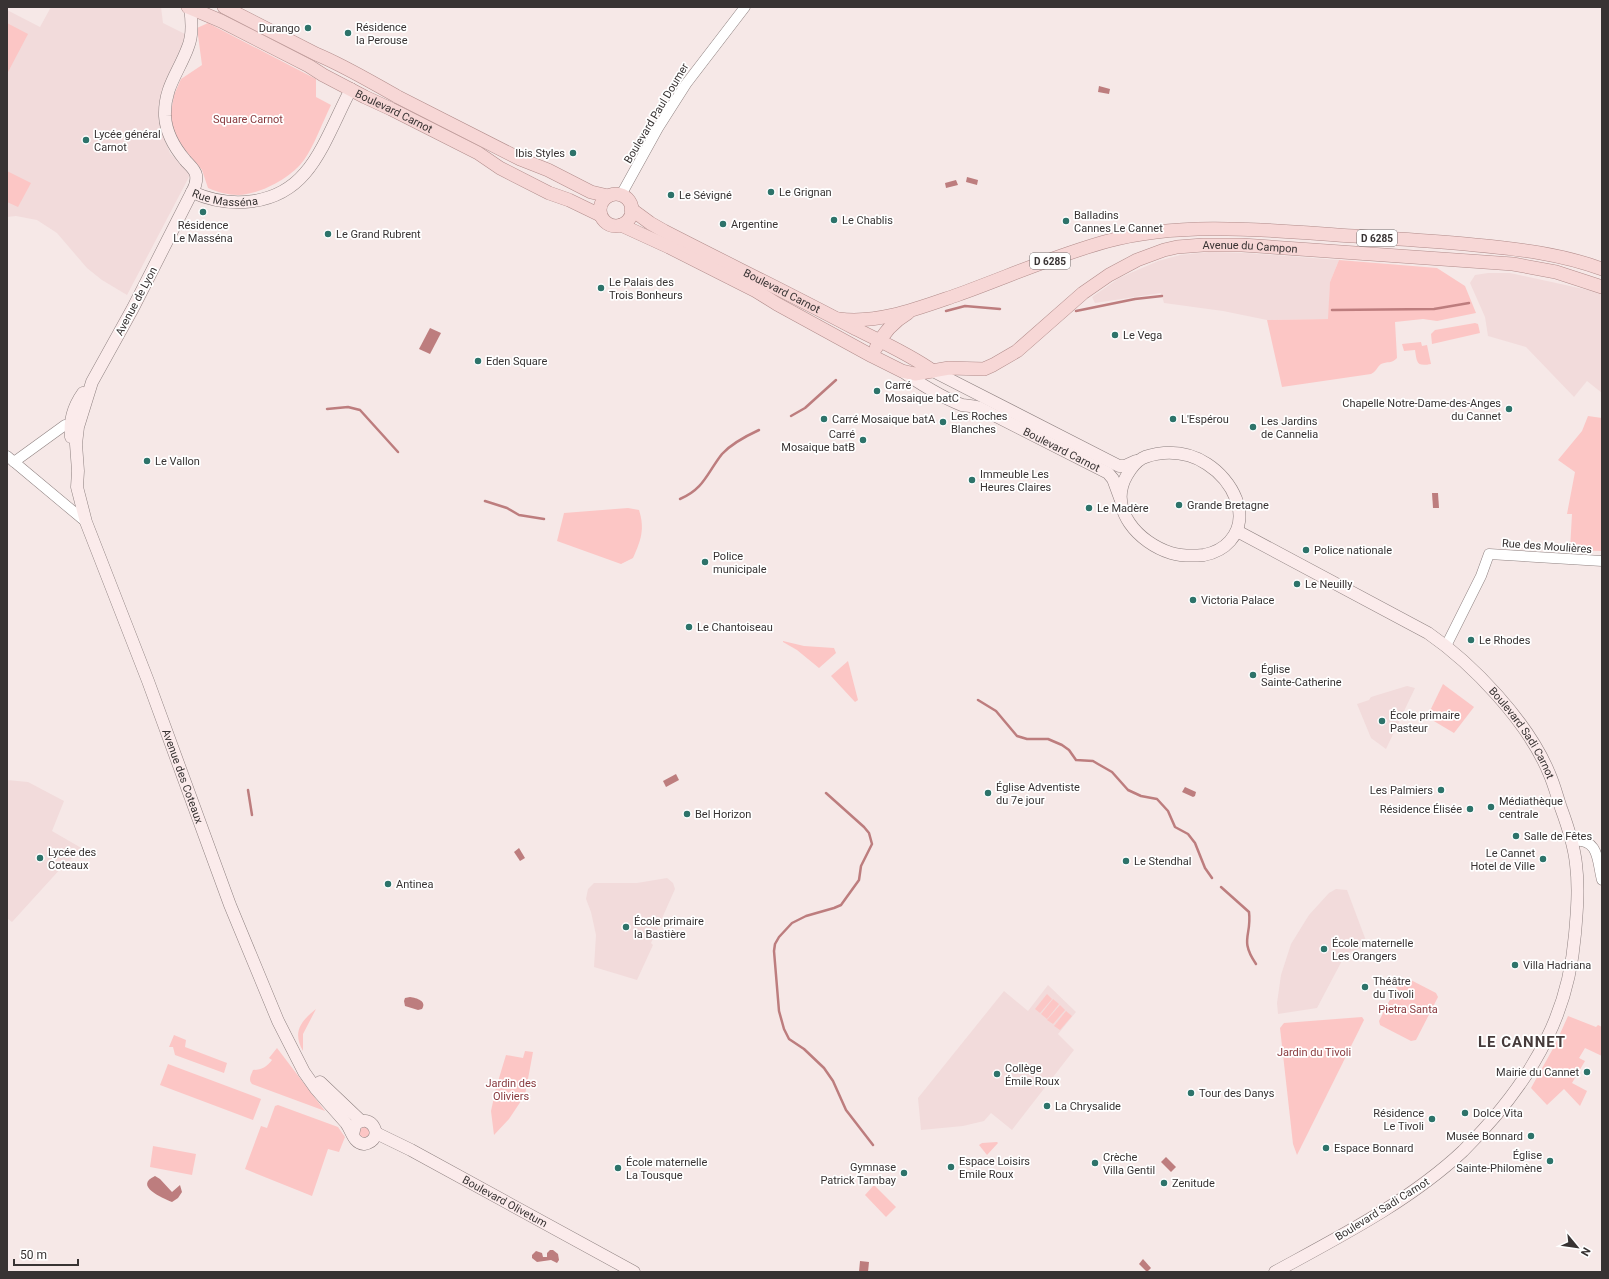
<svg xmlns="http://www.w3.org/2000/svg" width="1609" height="1279" viewBox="0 0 1609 1279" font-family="Roboto,sans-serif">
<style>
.built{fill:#f2dbdb}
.green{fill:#fcc6c5}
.water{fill:#bd7d7e}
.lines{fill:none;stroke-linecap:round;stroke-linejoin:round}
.stream{stroke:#bd7d7e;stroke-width:2.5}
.tertiary-casing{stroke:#8e8180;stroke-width:11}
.secondary-casing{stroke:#8e8180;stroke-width:13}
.primary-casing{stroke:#b18c8b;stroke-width:14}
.tertiary{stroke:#fff;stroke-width:10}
.secondary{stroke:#fbebeb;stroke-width:12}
.primary{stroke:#f7d7d6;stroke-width:13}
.poi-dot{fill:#2d736a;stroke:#fff;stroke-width:1.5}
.labels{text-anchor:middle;stroke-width:3.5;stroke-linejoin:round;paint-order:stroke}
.shield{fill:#fff;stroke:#747070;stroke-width:1}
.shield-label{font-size:10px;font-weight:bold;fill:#383333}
.poi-label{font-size:11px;fill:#383333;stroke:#fff;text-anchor:start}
.street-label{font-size:11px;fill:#383333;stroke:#fff}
.park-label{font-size:11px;fill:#893a3e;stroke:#fff}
.district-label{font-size:15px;font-weight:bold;letter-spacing:1px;fill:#453a3a;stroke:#fff}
</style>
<rect width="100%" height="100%" fill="#f6e8e7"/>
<g class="built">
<polygon points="51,7 161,7 163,23 185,34 184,42 166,81 159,104 160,128 170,153 190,175 127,295 102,280 87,268 57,233 37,220 16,216 7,217 7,10 40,27"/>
<polygon points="1209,252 1245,253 1339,260 1330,282 1329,319 1267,320 1223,311 1164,303 1161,293 1095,303 1092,297 1119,278 1158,261 1180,255"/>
<polygon points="1488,273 1510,273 1602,293 1602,393 1587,381 1574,397 1526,347 1488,336 1485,317 1470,283 1475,275"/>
<polygon points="1407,686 1415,688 1386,749 1371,738 1357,704 1369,700 1371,697"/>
<polygon points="7,780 28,782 64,801 52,831 83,849 62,867 12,922 7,918"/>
<polygon points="667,878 673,883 675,889 651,943 653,945 637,980 594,967 596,935 591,912 586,899 588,889 594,883 637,883"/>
<polygon points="1336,889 1347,890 1368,946 1346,953 1317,1008 1278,1014 1277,1003 1281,975 1291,944 1309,915 1329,893"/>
<polygon points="1048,985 1076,1012 1058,1034 1074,1050 1012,1130 991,1113 984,1121 963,1126 921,1130 918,1098 1004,991 1028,1011"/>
</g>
<g class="green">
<polygon points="7,23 28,34 7,74"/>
<path d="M208 23 316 79V97L331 105C323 121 314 146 304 160 291 178 259 195 238 195 228 195 217 192 208 188L202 170 185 150 175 134 170 118 174 95 181 79 202 65 197 28Z"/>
<polygon points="7,171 31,183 18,207 7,202"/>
<path d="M1339 260 1437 268 1465 286 1476 313 1437 321 1423 319 1395 322 1397 358C1392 364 1387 361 1381 364 1377 367 1376 372 1371 374L1282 387 1267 320 1328 319 1330 282Z"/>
<polygon points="1475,323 1478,324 1480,333 1432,344 1431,334 1435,330"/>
<path d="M1421 342 1422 346 1427 345 1431 364C1416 367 1417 362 1415 350L1404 351 1402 344Z"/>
<polygon points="1588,416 1602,418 1602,551 1570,550 1572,514 1567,514 1575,472 1558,460 1582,431"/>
<path d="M628 508 639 510C645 529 641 540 633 558L621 564 557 541 564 513Z"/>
<polygon points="783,641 804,646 834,648 836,653 819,668 797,650 783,642"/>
<polygon points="848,661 858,700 855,702 831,676"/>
<polygon points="1443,684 1474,707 1454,733 1427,717"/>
<polygon points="1405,977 1436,993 1438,997 1416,1040 1411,1041 1380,1025 1379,1021 1401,978"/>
<polygon points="1047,994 1052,999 1040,1013 1035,1009"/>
<polygon points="1053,999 1059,1004 1047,1019 1041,1014"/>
<polygon points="1060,1005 1065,1010 1053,1024 1047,1020"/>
<path d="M316 1009 303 1034V1051C292 1032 301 1021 316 1009Z"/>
<polygon points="1066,1011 1072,1016 1060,1030 1054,1026"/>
<polygon points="1568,1016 1596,1027 1598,1025 1602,1027 1602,1056 1585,1048 1579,1058 1585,1061 1572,1083 1587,1091 1580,1106 1564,1089 1547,1105 1531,1088 1555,1045"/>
<polygon points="1362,1017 1364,1020 1297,1155 1293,1144 1280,1028 1284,1023"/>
<polygon points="174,1035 186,1040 185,1047 227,1063 224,1073 175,1055 173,1047 169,1047"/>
<path d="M277 1048 325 1111 252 1084C248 1080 251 1075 253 1070 261 1070 267 1067 272 1060L269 1058Z"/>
<polygon points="525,1051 533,1052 525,1095 509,1119 494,1135 491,1111 496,1088 506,1055 523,1058"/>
<polygon points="168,1064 261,1099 253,1120 160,1085"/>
<polygon points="278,1105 338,1127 345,1137 339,1152 328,1149 312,1196 245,1169 261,1126 267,1128 275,1106"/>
<polygon points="367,1126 371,1135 364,1139 359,1135 359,1131 361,1127"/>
<polygon points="997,1142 998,1143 987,1155 979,1145 982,1143"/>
<polygon points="153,1146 196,1154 192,1175 150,1167"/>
<polygon points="874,1185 896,1207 886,1217 865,1195"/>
</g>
<g class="water">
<polygon points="1099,86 1110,89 1109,94 1098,92"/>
<polygon points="967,177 978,180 977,185 966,182"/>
<polygon points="956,180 958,185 946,188 945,183"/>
<polygon points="430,328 441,333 430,354 419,349"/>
<polygon points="1432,493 1438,493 1439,508 1433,508"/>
<polygon points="676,774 679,780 666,787 663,781"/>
<polygon points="1185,787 1196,792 1195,796 1193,797 1182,792"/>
<polygon points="519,848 525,858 520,861 514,852"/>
<path d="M410 997C417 998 427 1001 422 1009L418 1010 405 1006 404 1001 405 998Z"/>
<polygon points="1166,1157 1176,1167 1171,1172 1161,1162"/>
<path d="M155 1176 160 1179 172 1192 180 1185 182 1192 178 1198 172 1202C163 1198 133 1186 155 1176Z"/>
<polygon points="550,1250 553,1250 558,1254 559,1260 557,1263 551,1260 537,1262 532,1258 532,1255 536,1251 542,1253 543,1257 547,1257 547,1253"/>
<polygon points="1143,1259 1151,1268 1147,1272 1139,1264"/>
<polygon points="860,1261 869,1262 868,1272 859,1272"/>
</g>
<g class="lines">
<g class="stream">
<polyline points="1332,310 1434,309 1469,303"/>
<polyline points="946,311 965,306 1000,309"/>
<polyline points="1076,311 1135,299 1162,296"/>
<polyline points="327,409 348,407 360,410 398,452"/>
<polyline points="791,416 805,408 836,380"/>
<path d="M680 499C704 489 707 473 722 454 732 443 746 436 759 430"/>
<polyline points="485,501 507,508 519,515 544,519"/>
<polyline points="978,700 996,711 1017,736 1027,739 1048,739 1062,745 1069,750 1076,760 1093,761 1098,764 1112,772 1128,790 1141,796 1157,799 1168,811 1175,827 1188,834 1195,843 1205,868 1212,878"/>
<polyline points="248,790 252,815"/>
<polyline points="826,793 864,827 869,833 872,844 861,866 859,880 841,905 834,908 806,916 792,923 779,937 775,944 774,951 779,1011 784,1029 789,1039 804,1049 824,1068 833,1081 846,1110 873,1145"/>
<path d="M1221 887 1249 912C1252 936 1239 939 1256 964"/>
</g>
<g class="tertiary-casing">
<g id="tertiary">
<polyline points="621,195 658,128 686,84 745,7"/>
<polyline points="7,456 86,522"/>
<polyline points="14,462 65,425 74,429 74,433"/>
<polyline points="1446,646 1481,576 1489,554 1602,561"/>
<path d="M1573 841C1600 838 1597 862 1602 880"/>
</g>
</g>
<g class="secondary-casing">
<g id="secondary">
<path id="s1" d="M190 8C192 21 193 35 188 47 179 72 164 87 165 116 166 133 174 147 185 160 188 164 195 169 196 175 197 181 195 187 192 192L133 308 92 382 78 427 76 444 78 471 77 487 86 522 148 681 230 905 278 1021 304 1072 316 1089 346 1123C352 1131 353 1143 364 1144 387 1140 371 1110 355 1125L353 1135"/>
<path id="s2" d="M192 192C230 209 277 206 305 173 324 151 337 115 351 89"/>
<path id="s3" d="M902 371C917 382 945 399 962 405 968 406 974 406 980 408L1108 473 1113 479 1120 498"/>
<polyline points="933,371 1119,466 1125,466 1136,461"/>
<path d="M71 437C69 420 73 407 83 393"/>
<path d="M1164 453C1179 452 1195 456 1207 464 1232 480 1252 516 1230 541 1223 549 1214 553 1204 555 1193 556 1181 556 1171 553 1139 543 1107 509 1127 475 1137 458 1145 455 1164 453Z"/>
<path id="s4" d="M1237 531 1428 633C1473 664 1528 722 1549 773 1554 784 1557 796 1561 808 1568 827 1574 845 1576 864 1579 888 1577 911 1575 934 1572 970 1563 1006 1547 1038 1527 1080 1496 1118 1463 1151 1410 1201 1339 1237 1275 1272"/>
<polyline points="320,1082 361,1121"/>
<path id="s5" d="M376 1133 411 1150 634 1272"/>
</g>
</g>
<g class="primary-casing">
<g id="primary">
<path id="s6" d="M188 7 221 21 309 66 323 75 365 97 391 109 478 153 500 168 549 193 569 200 600 215"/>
<path d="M224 7 316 54C345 66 371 82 398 97L520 159 548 170 591 192 608 196"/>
<circle cx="616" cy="210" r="16"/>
<path id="s7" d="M631 209 650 223 664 231C728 264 792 295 856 329 882 342 909 354 933 371"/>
<path id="s8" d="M621 225 669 247 756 291 777 304 872 356 902 371 915 374 949 368 984 369 993 365 1017 351 1083 293 1109 275 1137 260 1164 250 1177 247 1203 245H1242L1513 264 1556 272 1602 287"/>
<path d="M839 319C879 324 919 308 957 295 1007 277 1056 255 1108 241 1184 220 1276 231 1354 236 1394 239 1435 241 1475 245 1519 249 1561 254 1602 269"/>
<path d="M876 348C883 333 893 322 908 313"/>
</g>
</g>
<use href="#tertiary" class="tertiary"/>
<use href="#secondary" class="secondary"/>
<use href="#primary" class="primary"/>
</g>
<g class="poi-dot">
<circle cx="308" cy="28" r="4"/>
<circle cx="348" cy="33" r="4"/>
<circle cx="86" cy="140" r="4"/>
<circle cx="573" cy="153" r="4"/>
<circle cx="771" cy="192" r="4"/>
<circle cx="671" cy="195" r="4"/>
<circle cx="203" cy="212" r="4"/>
<circle cx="834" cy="220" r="4"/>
<circle cx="1066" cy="221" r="4"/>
<circle cx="723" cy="224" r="4"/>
<circle cx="328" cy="234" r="4"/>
<circle cx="601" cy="288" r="4"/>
<circle cx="1115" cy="335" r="4"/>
<circle cx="478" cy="361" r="4"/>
<circle cx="877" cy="391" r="4"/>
<circle cx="1509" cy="409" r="4"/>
<circle cx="824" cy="419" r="4"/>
<circle cx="1173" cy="419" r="4"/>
<circle cx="943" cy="422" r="4"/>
<circle cx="1253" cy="427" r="4"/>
<circle cx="863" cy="440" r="4"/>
<circle cx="147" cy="461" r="4"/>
<circle cx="972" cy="480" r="4"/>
<circle cx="1179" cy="505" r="4"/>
<circle cx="1089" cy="508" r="4"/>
<circle cx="1306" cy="550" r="4"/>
<circle cx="705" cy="562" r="4"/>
<circle cx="1297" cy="584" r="4"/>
<circle cx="1193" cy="600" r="4"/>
<circle cx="689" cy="627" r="4"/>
<circle cx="1471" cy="640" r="4"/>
<circle cx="1253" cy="675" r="4"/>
<circle cx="1382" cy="721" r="4"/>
<circle cx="1441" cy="790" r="4"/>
<circle cx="988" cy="793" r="4"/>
<circle cx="1491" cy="807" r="4"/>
<circle cx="1470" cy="809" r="4"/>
<circle cx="687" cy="814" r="4"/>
<circle cx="1516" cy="836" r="4"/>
<circle cx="40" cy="858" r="4"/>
<circle cx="1543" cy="859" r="4"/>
<circle cx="1126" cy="861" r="4"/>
<circle cx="388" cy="884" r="4"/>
<circle cx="626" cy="927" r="4"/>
<circle cx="1324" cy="949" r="4"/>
<circle cx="1515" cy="965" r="4"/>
<circle cx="1365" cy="987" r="4"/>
<circle cx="1587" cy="1072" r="4"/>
<circle cx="997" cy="1074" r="4"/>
<circle cx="1191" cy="1093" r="4"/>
<circle cx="1047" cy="1106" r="4"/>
<circle cx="1465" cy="1113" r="4"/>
<circle cx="1432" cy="1119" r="4"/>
<circle cx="1531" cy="1136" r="4"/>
<circle cx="1326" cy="1148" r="4"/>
<circle cx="1550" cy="1161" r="4"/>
<circle cx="1095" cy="1163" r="4"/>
<circle cx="951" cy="1167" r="4"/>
<circle cx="618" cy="1168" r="4"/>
<circle cx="904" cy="1173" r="4"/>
<circle cx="1164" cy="1183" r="4"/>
</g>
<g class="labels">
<g class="shield">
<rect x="1357" y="230" width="40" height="16" rx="3"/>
<rect x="1030" y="253" width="40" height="16" rx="3"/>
</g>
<g class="shield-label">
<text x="1377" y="242">D 6285</text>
<text x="1050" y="265">D 6285</text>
</g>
<g class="poi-label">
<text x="356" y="31">Résidence<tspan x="356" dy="13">la Perouse</tspan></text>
<text x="300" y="32" text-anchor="end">Durango</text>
<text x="94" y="138">Lycée général<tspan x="94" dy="13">Carnot</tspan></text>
<text x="565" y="157" text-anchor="end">Ibis Styles</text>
<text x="779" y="196">Le Grignan</text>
<text x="679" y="199">Le Sévigné</text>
<text x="1074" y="219">Balladins<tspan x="1074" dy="13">Cannes Le Cannet</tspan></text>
<text x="842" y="224">Le Chablis</text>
<text x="731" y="228">Argentine</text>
<text x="203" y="229" text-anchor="middle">Résidence<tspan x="203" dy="13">Le Masséna</tspan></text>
<text x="336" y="238">Le Grand Rubrent</text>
<text x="609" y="286">Le Palais des<tspan x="609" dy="13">Trois Bonheurs</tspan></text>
<text x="1123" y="339">Le Vega</text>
<text x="486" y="365">Eden Square</text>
<text x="885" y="389">Carré<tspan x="885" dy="13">Mosaique batC</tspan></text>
<text x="1501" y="407" text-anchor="end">Chapelle Notre-Dame-des-Anges<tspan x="1501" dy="13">du Cannet</tspan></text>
<text x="951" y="420">Les Roches<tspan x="951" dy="13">Blanches</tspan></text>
<text x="832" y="423">Carré Mosaique batA</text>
<text x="1181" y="423">L'Espérou</text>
<text x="1261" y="425">Les Jardins<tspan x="1261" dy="13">de Cannelia</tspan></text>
<text x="855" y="438" text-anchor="end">Carré<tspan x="855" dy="13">Mosaique batB</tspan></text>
<text x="155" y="465">Le Vallon</text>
<text x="980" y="478">Immeuble Les<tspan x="980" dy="13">Heures Claires</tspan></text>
<text x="1187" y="509">Grande Bretagne</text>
<text x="1097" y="512">Le Madère</text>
<text x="1314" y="554">Police nationale</text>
<text x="713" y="560">Police<tspan x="713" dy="13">municipale</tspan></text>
<text x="1305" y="588">Le Neuilly</text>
<text x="1201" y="604">Victoria Palace</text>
<text x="697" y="631">Le Chantoiseau</text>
<text x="1479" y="644">Le Rhodes</text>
<text x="1261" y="673">Église<tspan x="1261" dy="13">Sainte-Catherine</tspan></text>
<text x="1390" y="719">École primaire<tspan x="1390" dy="13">Pasteur</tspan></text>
<text x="996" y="791">Église Adventiste<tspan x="996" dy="13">du 7e jour</tspan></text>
<text x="1433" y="794" text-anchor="end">Les Palmiers</text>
<text x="1499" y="805">Médiathèque<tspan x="1499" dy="13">centrale</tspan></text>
<text x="1462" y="813" text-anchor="end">Résidence Élisée</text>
<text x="695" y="818">Bel Horizon</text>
<text x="1524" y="840">Salle de Fêtes</text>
<text x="48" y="856">Lycée des<tspan x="48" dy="13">Coteaux</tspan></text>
<text x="1535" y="857" text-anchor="end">Le Cannet<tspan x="1535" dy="13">Hotel de Ville</tspan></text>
<text x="1134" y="865">Le Stendhal</text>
<text x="396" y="888">Antinea</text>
<text x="634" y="925">École primaire<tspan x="634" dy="13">la Bastière</tspan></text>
<text x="1332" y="947">École maternelle<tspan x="1332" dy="13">Les Orangers</tspan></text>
<text x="1523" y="969">Villa Hadriana</text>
<text x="1373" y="985">Théâtre<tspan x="1373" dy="13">du Tivoli</tspan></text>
<text x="1005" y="1072">Collège<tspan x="1005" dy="13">Émile Roux</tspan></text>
<text x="1579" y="1076" text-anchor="end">Mairie du Cannet</text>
<text x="1199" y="1097">Tour des Danys</text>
<text x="1055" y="1110">La Chrysalide</text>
<text x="1424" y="1117" text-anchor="end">Résidence<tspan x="1424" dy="13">Le Tivoli</tspan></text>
<text x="1473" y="1117">Dolce Vita</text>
<text x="1523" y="1140" text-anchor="end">Musée Bonnard</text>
<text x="1334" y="1152">Espace Bonnard</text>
<text x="1542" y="1159" text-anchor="end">Église<tspan x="1542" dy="13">Sainte-Philomène</tspan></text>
<text x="1103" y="1161">Crèche<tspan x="1103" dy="13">Villa Gentil</tspan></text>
<text x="959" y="1165">Espace Loisirs<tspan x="959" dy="13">Emile Roux</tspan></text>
<text x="626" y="1166">École maternelle<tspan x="626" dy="13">La Tousque</tspan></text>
<text x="896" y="1171" text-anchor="end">Gymnase<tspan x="896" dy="13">Patrick Tambay</tspan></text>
<text x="1172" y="1187">Zenitude</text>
</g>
<g class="street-label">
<text dy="4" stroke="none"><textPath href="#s6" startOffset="231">Boulevard Carnot</textPath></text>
<text transform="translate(656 113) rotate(-59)" y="4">Boulevard Paul Doumer</text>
<text dy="4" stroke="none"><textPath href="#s2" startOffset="34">Rue Masséna</textPath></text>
<text dy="4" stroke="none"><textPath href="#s8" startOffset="704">Avenue du Campon</textPath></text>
<text dy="4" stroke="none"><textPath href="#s7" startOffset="172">Boulevard Carnot</textPath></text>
<text transform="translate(136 301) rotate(-62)" y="4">Avenue de Lyon</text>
<text dy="4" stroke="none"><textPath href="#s3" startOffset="179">Boulevard Carnot</textPath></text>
<text transform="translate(1547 546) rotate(4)" y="4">Rue des Moulières</text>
<text dy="4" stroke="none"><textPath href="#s4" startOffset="355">Boulevard Sadi Carnot</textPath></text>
<text dy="4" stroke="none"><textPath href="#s1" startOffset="829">Avenue des Coteaux</textPath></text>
<text dy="4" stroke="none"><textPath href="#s5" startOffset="146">Boulevard Olivetum</textPath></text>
<text transform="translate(1382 1209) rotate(-32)" y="4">Boulevard Sadi Carnot</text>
</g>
<g class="park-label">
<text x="248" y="123">Square Carnot</text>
<text x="1408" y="1013">Pietra Santa</text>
<text x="1314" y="1056">Jardin du Tivoli</text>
<text x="511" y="1087">Jardin des<tspan x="511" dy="13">Oliviers</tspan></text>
</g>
<g class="district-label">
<text x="1522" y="1047">LE CANNET</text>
</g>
</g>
<rect width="1609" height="1279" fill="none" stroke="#383333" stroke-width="16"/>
<g transform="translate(1577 1247) rotate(119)" stroke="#ffffff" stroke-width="3" paint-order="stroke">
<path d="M0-3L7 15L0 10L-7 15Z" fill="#383333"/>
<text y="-6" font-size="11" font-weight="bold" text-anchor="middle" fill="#383333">N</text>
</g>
<path d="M14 1259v6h64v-6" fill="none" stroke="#383333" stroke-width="2"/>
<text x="20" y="1259" font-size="12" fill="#383333" stroke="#ffffff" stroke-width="3" paint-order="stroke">50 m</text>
</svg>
